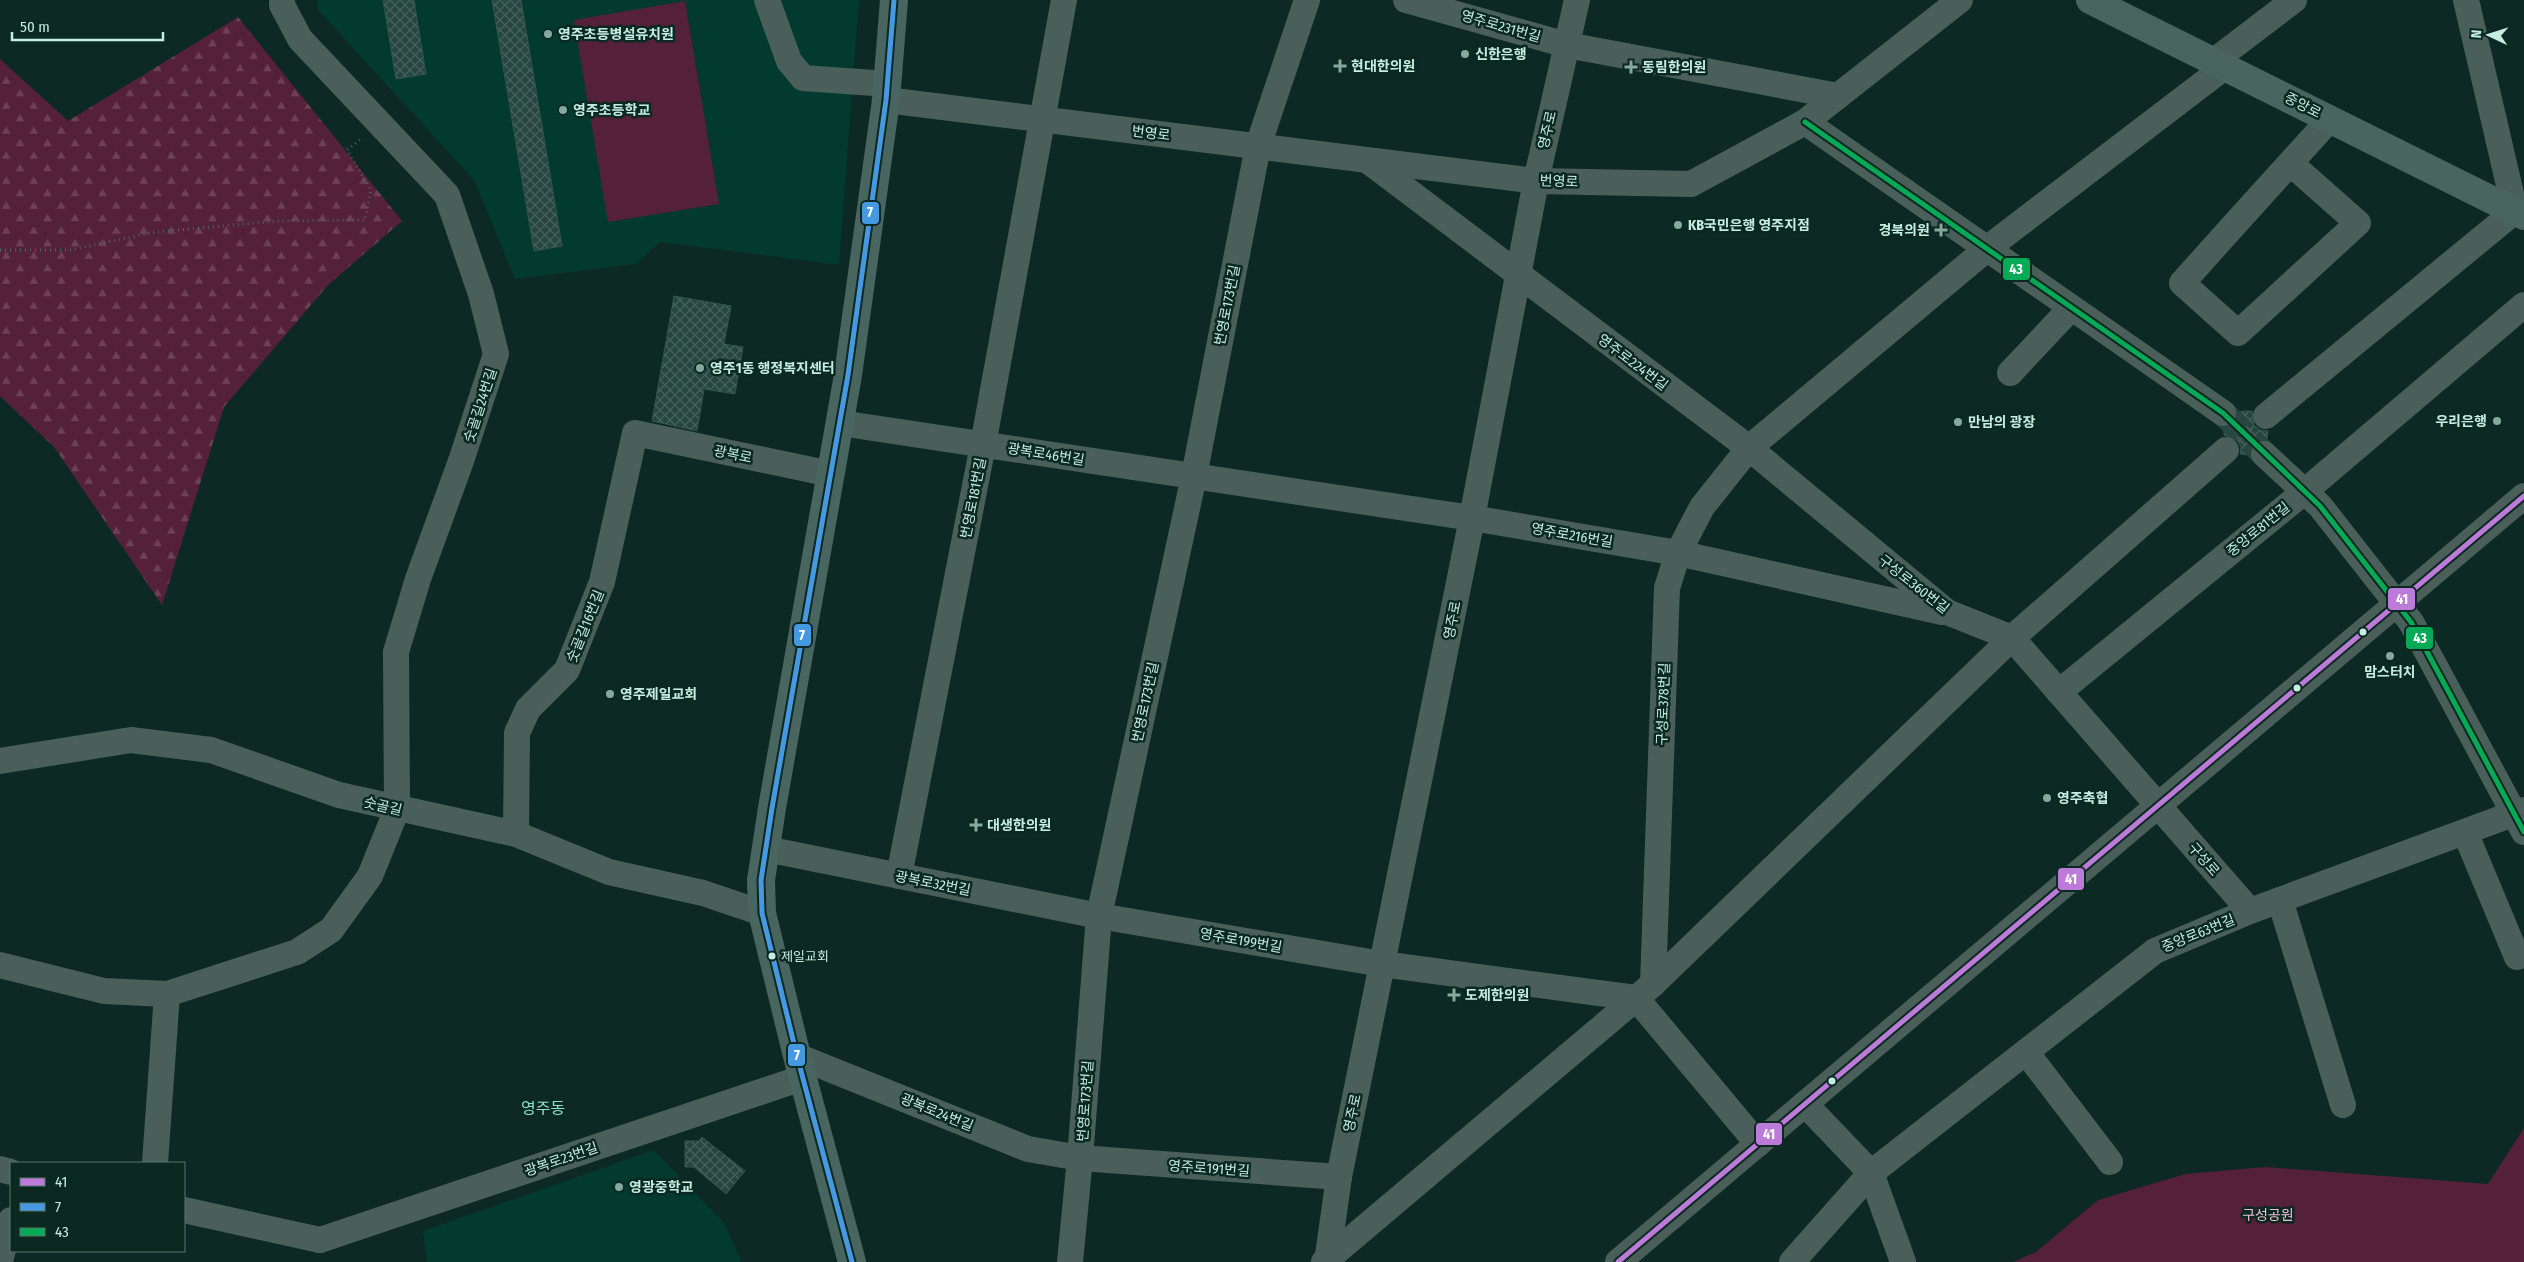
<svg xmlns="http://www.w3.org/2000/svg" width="2524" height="1262" viewBox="0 0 2524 1262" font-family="'Fira Sans Condensed','Noto Sans KR',sans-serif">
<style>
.built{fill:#023a30}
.green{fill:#552039}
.forest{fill:url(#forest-firs)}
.building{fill:url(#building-cross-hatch);stroke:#33554e}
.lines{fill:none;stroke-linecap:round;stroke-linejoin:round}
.minor-tunnel{stroke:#284740;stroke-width:26;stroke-dasharray:26 13;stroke-linecap:butt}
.path{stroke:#4d615d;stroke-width:3;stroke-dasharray:1 4;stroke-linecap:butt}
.minor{stroke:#4a5f5a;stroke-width:26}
.major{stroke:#48665f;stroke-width:28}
.bus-1-casing{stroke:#0b2821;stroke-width:9}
.bus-2-casing{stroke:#0b2821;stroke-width:9}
.bus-3-casing{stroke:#0b2821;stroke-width:9}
.bus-1{stroke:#bd7bd9;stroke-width:5}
.bus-2{stroke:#4699e1;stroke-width:5}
.bus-3{stroke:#06aa56;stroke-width:5}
.poi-dot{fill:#84a99f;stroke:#0b2821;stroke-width:2}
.bus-dot{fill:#c4eee2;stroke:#0b2821;stroke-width:2}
.labels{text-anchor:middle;stroke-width:5;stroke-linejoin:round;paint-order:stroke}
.bus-label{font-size:13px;fill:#c4eee2;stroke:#0b2821;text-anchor:start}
.street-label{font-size:14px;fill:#c4eee2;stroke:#0b2821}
.poi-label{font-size:14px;font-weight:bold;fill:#c4eee2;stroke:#0b2821;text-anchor:start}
.park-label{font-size:14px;fill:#f6bed2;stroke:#0b2821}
.quarter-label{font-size:16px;fill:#88e2cb;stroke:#0b2821}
.line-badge{stroke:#0b2821;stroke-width:2}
.badge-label{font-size:14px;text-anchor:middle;font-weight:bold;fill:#fff}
</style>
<defs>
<pattern id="forest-firs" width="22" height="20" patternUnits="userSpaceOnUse" patternTransform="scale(1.25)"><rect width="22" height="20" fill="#552039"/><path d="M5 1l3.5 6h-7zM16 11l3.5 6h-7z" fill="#6c4155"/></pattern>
<pattern id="building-cross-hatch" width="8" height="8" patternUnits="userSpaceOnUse" patternTransform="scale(1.25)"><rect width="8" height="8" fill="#274640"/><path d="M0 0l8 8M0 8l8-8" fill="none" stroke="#45615b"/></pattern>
</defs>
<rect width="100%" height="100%" fill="#0c2923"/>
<g class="built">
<polygon points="317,0 859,0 839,265 660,242 635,264 515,279 474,180 318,10"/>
<polygon points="654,1150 724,1223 742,1262 427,1262 423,1231"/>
</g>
<g class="green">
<polygon points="685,1 719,204 608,222 574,20"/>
<polygon points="2524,1128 2524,1262 2013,1262 2036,1252 2098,1200 2185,1174 2265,1167 2488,1184"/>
</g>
<polygon class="forest" points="238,17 402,221 328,285 224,407 162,605 54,447 0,396 0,59 68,121"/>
<g class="building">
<polygon points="383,0 414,0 426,74 396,79"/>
<polygon points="492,0 521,0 562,246 534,251"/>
<polygon points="674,296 731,306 724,344 743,347 735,394 704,389 697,431 652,421"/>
<polygon points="2244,411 2252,411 2254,425 2260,430 2268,431 2267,439 2253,443 2247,455 2240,454 2241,447 2237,440 2224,435 2224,428 2235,422 2238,412"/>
<polygon points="702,1137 745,1171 726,1194 694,1167 685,1167 685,1141 699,1141"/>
</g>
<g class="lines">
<polyline class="minor-tunnel" points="2223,413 2264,454"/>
<polyline class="path" points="0,250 70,250 155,232 277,221 365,220 371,190 347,150 362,138"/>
<g class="minor">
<polyline points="767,0 789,61 803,78 888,84"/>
<polyline points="1406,0 1567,45 1838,96"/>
<polyline points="2214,61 2294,0"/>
<polyline points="886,100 1536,181 1691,184 1805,122 1960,0"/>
<polyline points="1805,122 2223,413"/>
<polyline points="1367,160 1749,448 1947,612 2012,638 2250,911"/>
<path d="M2290 163 2358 223 2238 333 2182 283C2231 228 2281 173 2330 119"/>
<polyline points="2010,373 2071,308"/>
<polyline points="2266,416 2515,211 2466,0"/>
<polyline points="840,423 1472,518 1678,553 1942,612"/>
<polyline points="2264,454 2320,506 2411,622 2524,832"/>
<polyline points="2059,692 2304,492 2524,305"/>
<polyline points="0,761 131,740 211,750 339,795 516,834 609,872 703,893 762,913"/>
<polyline points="2465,832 2517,957"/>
<polyline points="516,834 517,733 528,709 567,670 602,582 635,433 831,474"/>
<polyline points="766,849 1099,916 1382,964 1636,998 1758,1144"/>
<polyline points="899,876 983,445 1064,0"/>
<polyline points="2280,900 2343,1105"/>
<polyline points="0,965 104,991 167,994 297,952 331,930 370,876 397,809 396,652 418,579 461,461 496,354 481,294 447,195 300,39 282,5 282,0"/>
<polyline points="1653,984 1667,588 1678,553 1702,507 1749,448 1989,247 2226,66"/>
<polyline points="2026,1052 2110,1162"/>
<polyline points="797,1056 1028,1149 1080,1158 1339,1177"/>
<polyline points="1805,1104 1871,1173 1903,1262"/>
<polyline points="155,1163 167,994"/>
<polyline points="0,1169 11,1172"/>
<polyline points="184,1210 320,1240"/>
<polyline points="320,1240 802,1078"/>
<polyline points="0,1261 11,1220"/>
<polyline points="1070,1262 1080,1158 1099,916 1194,476 1258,146 1307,0"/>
<polyline points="1324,1262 1653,984 2012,638 2226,450"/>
<polyline points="1327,1262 1339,1177 1472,518 1536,181 1577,0"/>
<polyline points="1618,1262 2524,496"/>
<polyline points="1792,1262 1871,1173 2155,951 2250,911 2524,810"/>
</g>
<g class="major">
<polyline points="2090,0 2524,216"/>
<polyline points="852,1262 797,1056 762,913 761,880 772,808 848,375 886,100 894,0"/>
</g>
<g class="bus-1-casing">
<polyline id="bus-1" points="1618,1262 2524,496"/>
</g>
<g class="bus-2-casing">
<polyline id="bus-2" points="852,1262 797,1056 762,913 761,880 772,808 848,375 886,100 894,0"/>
</g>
<g class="bus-3-casing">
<polyline id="bus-3" points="1805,122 2223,413 2320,506 2411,622 2524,832"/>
</g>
<use href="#bus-1" class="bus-1"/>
<use href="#bus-2" class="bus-2"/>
<use href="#bus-3" class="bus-3"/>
</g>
<g class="poi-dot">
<circle cx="548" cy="34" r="5"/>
<circle cx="1465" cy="54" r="5"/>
<path d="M1337.5 58.5h5v5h5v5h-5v5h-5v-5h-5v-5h5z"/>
<path d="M1628.5 59.5h5v5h5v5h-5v5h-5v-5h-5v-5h5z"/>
<circle cx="563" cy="110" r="5"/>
<circle cx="1678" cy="225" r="5"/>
<path d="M1938.5 222.5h5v5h5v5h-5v5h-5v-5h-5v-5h5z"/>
<circle cx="700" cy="368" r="5"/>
<circle cx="2497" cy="421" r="5"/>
<circle cx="1958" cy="422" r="5"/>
<circle cx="2390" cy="656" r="5"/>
<circle cx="610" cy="694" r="5"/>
<circle cx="2047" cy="798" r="5"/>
<path d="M973.5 817.5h5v5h5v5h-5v5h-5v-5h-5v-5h5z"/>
<path d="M1451.5 987.5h5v5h5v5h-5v5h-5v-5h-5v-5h5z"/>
<circle cx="619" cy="1187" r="5"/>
</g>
<g class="bus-dot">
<circle cx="2363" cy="632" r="4.5"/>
<circle cx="2297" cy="688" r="4.5"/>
<circle cx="772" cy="956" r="4.5"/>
<circle cx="1832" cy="1081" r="4.5"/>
</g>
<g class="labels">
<g class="bus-label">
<text x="781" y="961">제일교회</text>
</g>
<g class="street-label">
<text transform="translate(1501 26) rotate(16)" y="5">영주로231번길</text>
<text transform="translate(2303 105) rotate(27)" y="5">중앙로</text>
<text transform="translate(1547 130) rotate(-77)" y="5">영주로</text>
<text transform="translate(1151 133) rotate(7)" y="5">번영로</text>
<text transform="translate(1559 181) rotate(2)" y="5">번영로</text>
<text transform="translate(1227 305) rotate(-79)" y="5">번영로173번길</text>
<text transform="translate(1633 362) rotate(37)" y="5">영주로224번길</text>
<text transform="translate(480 405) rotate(-72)" y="5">숫골길24번길</text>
<text transform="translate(733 454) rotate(12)" y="5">광복로</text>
<text transform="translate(1046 454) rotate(9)" y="5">광복로46번길</text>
<text transform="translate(973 498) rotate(-79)" y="5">번영로181번길</text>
<text transform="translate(2258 529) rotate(-39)" y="5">중앙로81번길</text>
<text transform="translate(1572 535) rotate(10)" y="5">영주로216번길</text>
<text transform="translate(1914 584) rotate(38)" y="5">구성로360번길</text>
<text transform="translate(1452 620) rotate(-79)" y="5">영주로</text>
<text transform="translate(585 626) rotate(-68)" y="5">숫골길16번길</text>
<text transform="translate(1145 702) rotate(-78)" y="5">번영로173번길</text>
<text transform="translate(1663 704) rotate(-88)" y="5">구성로378번길</text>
<text transform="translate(383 806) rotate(13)" y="5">숫골길</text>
<text transform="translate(2204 859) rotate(49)" y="5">구성로</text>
<text transform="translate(933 883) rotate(11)" y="5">광복로32번길</text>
<text transform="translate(2198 933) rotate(-22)" y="5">중앙로63번길</text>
<text transform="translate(1241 940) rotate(10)" y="5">영주로199번길</text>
<text transform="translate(1085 1101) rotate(-86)" y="5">번영로173번길</text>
<text transform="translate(937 1112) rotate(22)" y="5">광복로24번길</text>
<text transform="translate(1352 1113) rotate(-78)" y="5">영주로</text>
<text transform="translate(561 1159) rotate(-19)" y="5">광복로23번길</text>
<text transform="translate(1209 1168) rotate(4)" y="5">영주로191번길</text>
</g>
<g class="poi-label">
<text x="558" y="39">영주초등병설유치원</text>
<text x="1475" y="59">신한은행</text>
<text x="1351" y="71">현대한의원</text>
<text x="1642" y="72">동림한의원</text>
<text x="573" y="115">영주초등학교</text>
<text x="1688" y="230">KB국민은행 영주지점</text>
<text x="1930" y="235" text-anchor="end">경북의원</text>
<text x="710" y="373">영주1동 행정복지센터</text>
<text x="2487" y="426" text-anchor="end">우리은행</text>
<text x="1968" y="427">만남의 광장</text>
<text x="2390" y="677" text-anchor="middle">맘스터치</text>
<text x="620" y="699">영주제일교회</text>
<text x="2057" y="803">영주축협</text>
<text x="987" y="830">대생한의원</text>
<text x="1465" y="1000">도제한의원</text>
<text x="629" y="1192">영광중학교</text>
</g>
<g class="park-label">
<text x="2268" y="1220">구성공원</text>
</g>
<g class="quarter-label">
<text x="543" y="1114">영주동</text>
</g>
</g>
<g class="line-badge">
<rect x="861" y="201" width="19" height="24" rx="5" fill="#4699e1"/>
<rect x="2002" y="257" width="29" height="24" rx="5" fill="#06aa56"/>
<rect x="2387" y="587" width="29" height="24" rx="5" fill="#bd7bd9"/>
<rect x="793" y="623" width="19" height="24" rx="5" fill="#4699e1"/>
<rect x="2405" y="626" width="29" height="24" rx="5" fill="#06aa56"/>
<rect x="2057" y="867" width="28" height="24" rx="5" fill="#bd7bd9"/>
<rect x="787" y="1043" width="19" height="24" rx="5" fill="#4699e1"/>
<rect x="1755" y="1122" width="28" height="24" rx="5" fill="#bd7bd9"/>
</g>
<g class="badge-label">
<text x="870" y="217">7</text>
<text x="2016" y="274">43</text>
<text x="2402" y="604">41</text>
<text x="802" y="640">7</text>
<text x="2420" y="643">43</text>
<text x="2071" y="884">41</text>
<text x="797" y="1060">7</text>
<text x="1769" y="1139">41</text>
</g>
<rect x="10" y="1162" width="175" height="90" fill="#0b2821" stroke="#55776e"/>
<rect x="20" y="1178" width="25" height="8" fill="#bd7bd9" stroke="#55776e"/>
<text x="55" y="1187" font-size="15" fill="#c4eee2">41</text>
<rect x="20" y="1203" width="25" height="8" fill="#4699e1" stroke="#55776e"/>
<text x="55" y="1212" font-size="15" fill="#c4eee2">7</text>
<rect x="20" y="1228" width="25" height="8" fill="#06aa56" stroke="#55776e"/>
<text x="55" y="1237" font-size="15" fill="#c4eee2">43</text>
<g transform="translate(2489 35) rotate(274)" stroke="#0b2821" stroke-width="4" paint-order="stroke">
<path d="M0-4L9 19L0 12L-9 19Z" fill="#c4eee2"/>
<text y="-8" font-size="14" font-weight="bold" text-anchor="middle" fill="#c4eee2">N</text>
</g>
<path d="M12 32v8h151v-8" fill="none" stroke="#c4eee2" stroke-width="2.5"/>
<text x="20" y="32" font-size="15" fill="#c4eee2" stroke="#0b2821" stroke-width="4" paint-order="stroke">50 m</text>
</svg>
